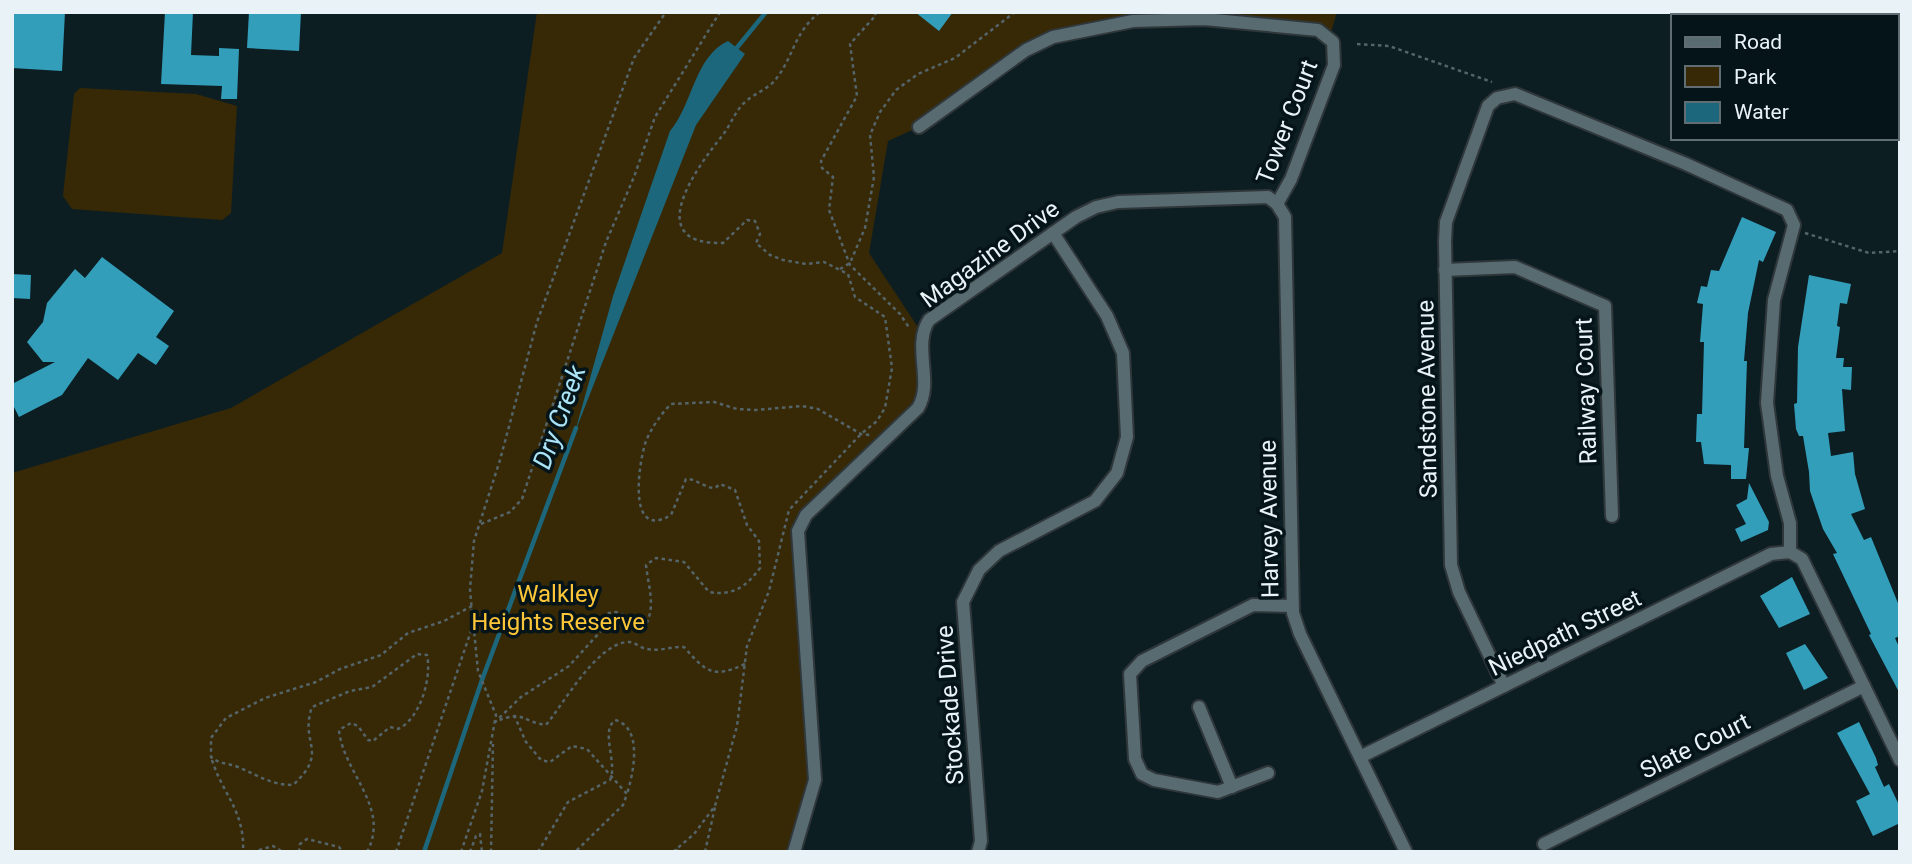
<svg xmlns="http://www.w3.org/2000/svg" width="1912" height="864" viewBox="0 0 1912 864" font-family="Roboto,sans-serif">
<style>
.green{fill:#372905}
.water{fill:#1c677b}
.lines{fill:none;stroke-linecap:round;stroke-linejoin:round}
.stream{stroke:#1c677b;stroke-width:4.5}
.building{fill:#339eba}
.street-casing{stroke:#2f373b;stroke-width:16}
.path{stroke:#556469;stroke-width:2.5;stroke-dasharray:3.5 3.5;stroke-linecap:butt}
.street{stroke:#586b71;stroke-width:12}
.labels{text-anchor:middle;stroke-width:7;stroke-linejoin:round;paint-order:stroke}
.street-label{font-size:24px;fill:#e9f3f7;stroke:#051419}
.park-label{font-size:24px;fill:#fdc639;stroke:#051419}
.water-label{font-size:26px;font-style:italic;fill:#abe4f6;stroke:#051419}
</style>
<rect width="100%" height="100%" fill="#0d1e23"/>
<g class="green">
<polygon points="537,12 1337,12 1329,39 1259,25 1151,21 1026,50 919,127 888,141 869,253 923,335 922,402 800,524 815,780 794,852 12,852 12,473 231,408 502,253"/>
<polygon points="80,88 196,94 237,106 231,213 222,220 72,209 63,196 74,94"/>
</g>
<path class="water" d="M728 41 745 54 696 125 575 432 613 296 670 131C693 104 694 57 728 41Z"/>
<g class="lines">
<g class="stream">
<polyline points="735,50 766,12"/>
<polyline points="424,852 482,680 576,428"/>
</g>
</g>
<g class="building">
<polygon points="12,12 65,12 62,71 12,68"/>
<polygon points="165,12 193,12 191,55 219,56 219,48 239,49 237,99 221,99 222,86 161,84"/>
<polygon points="249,12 301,12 299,51 247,48"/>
<polygon points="915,12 953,12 939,31"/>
<polygon points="1742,217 1776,232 1763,262 1759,260 1748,313 1744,361 1747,361 1744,448 1749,448 1746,479 1731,479 1731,465 1704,464 1701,442 1696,442 1697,414 1702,414 1704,342 1700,342 1703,304 1697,303 1701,286 1707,287 1711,270 1719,271"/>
<polygon points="102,257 174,311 156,337 169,346 156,365 138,353 118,380 88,358 62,395 19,417 12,403 12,384 55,362 43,362 27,342 43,322 47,303 75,269 85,278"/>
<polygon points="12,274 31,275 30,299 12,298"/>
<polygon points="1809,275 1851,284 1847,304 1840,303 1837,326 1840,327 1836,358 1844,358 1843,367 1852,367 1851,390 1842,389 1845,431 1828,433 1831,456 1853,452 1855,474 1865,509 1851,514 1864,540 1871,537 1900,608 1900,636 1895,638 1900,649 1900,694 1869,635 1871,634 1833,554 1837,553 1823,529 1810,491 1809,472 1803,436 1799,436 1796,429 1794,404 1797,403 1798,347"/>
<polygon points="1749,483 1769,522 1768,530 1741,542 1735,529 1746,524 1736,505 1747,499"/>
<polygon points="1792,577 1810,614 1779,628 1760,596"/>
<polygon points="1805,644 1828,678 1804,690 1786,653"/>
<polygon points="1859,722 1876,758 1878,765 1875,767 1884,787 1889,784 1900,807 1900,823 1873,836 1856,801 1870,794 1837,733"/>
</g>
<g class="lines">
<g class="street-casing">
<g id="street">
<polyline points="919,127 1026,50 1053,37 1133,21 1204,19 1318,30 1333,42 1334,65 1291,179 1277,204"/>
<polyline points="1445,270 1515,267 1605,306 1612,516"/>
<polyline points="1504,686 1459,592 1451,565 1445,241 1446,222 1488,106 1497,98 1515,94 1686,164 1787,210 1794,225 1774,300 1767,403 1777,476 1790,523 1790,552 1802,559 1900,760"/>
<polyline points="1199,707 1232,787"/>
<polyline points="1360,757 1771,554 1790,552"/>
<polyline points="1268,773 1218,792 1154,780 1142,774 1135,759 1130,674 1142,661 1253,605 1292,606"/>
<polyline points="1544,844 1864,686"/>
<path d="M794 852 815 780 798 531 806 515 918 408C934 382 912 346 929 320L1076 217 1096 207 1118 202 1268 197 1277 204 1285 217 1293 613 1300 634 1406 852"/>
<polyline points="978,852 981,841 963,602 979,570 999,551 1095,501 1117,473 1127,437 1123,353 1107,316 1053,233"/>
</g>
</g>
<g class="path">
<polyline points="835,12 857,12"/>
<polyline points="874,12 876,15 850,44 857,96 821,161 822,168 833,177 829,210 850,265 900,314 910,329"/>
<polyline points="1357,44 1389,46 1492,82"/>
<polyline points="1805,233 1869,253 1900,251"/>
<polyline points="840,269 850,263 865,228 874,177 870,135 880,112 896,90 918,74 955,58 1015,12"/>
<polyline points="481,524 510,512 522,499 606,242 634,177 655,117 720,12"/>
<path d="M745 664C713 679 706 672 684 647 672 646 659 652 647 649 640 648 634 641 627 642 596 645 564 703 546 725 521 722 525 709 495 722L521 697 569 666 600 632 602 619 609 613 616 612 646 624C656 606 648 585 646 565L656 558 684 562 709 592C733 596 746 587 760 568L759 541 747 525 735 490 720 484 715 488C704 488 698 479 686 479L671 515C626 542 639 461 646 441 652 427 661 414 671 404L714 402 737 409 756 410 802 406 818 409 861 434 870 435"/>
<polyline points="514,715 526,742 541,760 550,762 572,746 587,749 627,794 623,805 575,852"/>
<path d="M212 760C223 795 245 811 243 852"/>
<polyline points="675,850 685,852"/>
<polyline points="252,852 273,846 283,852"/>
<polyline points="299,852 300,844 307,839 339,847 343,852"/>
<path d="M367 852C391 807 343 773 339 730L351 723 358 726 368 740 373 741 390 727 398 729C420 719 432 678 427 655L417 654 372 687 350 691 312 707C299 744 330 751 293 785 271 785 257 775 238 767 228 763 219 764 211 757V738L226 718 265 698 316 682 340 669 381 655 408 633 444 621 472 606"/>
<polyline points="396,852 473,625 470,589 474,541 500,460 537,322 634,58 666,12"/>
<polyline points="461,852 482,791 496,715 478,671 474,630"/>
<polyline points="470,852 476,836 480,834 482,852"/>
<polyline points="491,852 493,744"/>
<path d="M538 852 568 802 610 780C618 763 600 732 615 720 644 728 633 774 627 794"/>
<path d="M673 852 694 834 715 806 737 726 747 646 769 591 789 510 861 434 877 421 885 408 892 368 885 317 855 297 848 274 824 262 806 264 783 260 770 255 756 243 760 234 755 221 747 220 723 243C640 245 697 167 722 136 730 126 734 114 742 105 752 94 769 89 776 79 794 56 794 32 820 12"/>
<polyline points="705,852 715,807"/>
</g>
<use href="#street" class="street"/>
</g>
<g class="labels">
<g class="street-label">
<text transform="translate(1287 122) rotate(-69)" y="8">Tower Court</text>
<text transform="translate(990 254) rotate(-36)" y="8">Magazine Drive</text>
<text transform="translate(1586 391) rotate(-92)" y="8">Railway Court</text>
<text transform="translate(1427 399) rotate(-91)" y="8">Sandstone Avenue</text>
<text transform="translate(1269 519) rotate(-91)" y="8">Harvey Avenue</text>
<text transform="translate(1565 633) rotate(-26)" y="8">Niedpath Street</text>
<text transform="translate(950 705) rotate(-94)" y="8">Stockade Drive</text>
<text transform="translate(1695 746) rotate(-26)" y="8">Slate Court</text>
</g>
<g class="park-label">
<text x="558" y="602">Walkley<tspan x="558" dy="28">Heights Reserve</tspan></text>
</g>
<g class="water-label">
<text transform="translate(559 417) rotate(-70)" y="9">Dry Creek</text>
</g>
</g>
<rect width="1912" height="864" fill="none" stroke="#e9f3f7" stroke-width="28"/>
<rect x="1671" y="14" width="228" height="126" fill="#051419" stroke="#606d72" stroke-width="2"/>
<rect x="1685" y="37" width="35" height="10" fill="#586b71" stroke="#606d72" stroke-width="2"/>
<text x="1734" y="49" font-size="21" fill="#e9f3f7">Road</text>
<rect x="1685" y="66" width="35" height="21" fill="#372905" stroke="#606d72" stroke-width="2"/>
<text x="1734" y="84" font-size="21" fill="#e9f3f7">Park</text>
<rect x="1685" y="102" width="35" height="21" fill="#1c677b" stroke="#606d72" stroke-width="2"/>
<text x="1734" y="119" font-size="21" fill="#e9f3f7">Water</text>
</svg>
